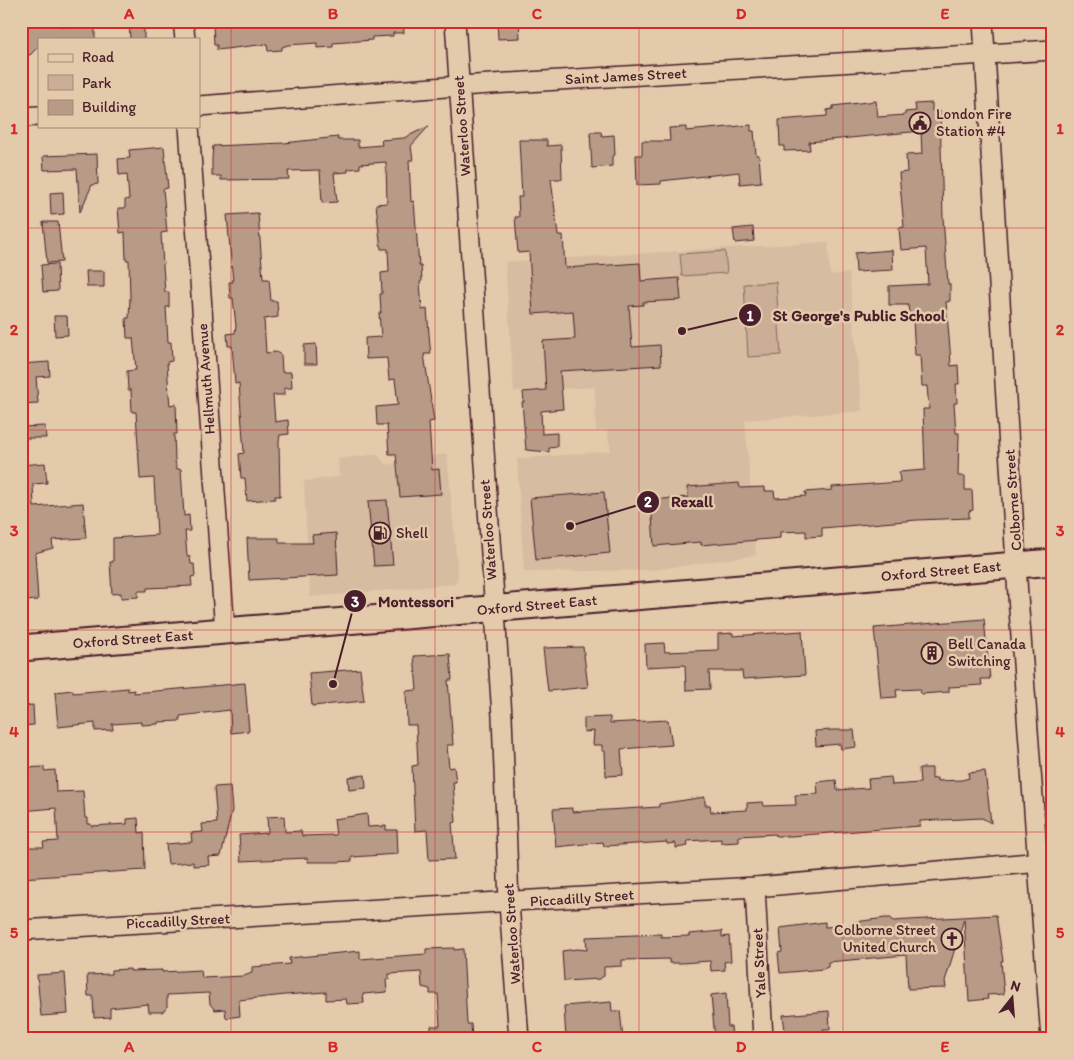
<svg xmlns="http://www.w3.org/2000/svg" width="1074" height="1060" viewBox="0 0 1074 1060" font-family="Itim,sans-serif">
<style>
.built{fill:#d6bca0}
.green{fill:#caae96;stroke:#8a6660}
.building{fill:#b89b87;stroke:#4a1f2b}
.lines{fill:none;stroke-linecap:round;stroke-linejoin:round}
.minor-casing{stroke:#4a1f2b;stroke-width:22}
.major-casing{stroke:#4a1f2b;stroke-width:29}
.minor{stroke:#e3caab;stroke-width:19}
.major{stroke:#e3caab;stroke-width:25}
.grid{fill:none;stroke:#d62828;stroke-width:1;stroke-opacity:0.55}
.labels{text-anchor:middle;stroke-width:5;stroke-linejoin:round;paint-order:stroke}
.street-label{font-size:15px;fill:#4a1f2b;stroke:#e3caab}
.poi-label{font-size:15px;fill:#4a1f2b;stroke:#e3caab;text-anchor:start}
.leader{fill:none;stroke:#4a1f2b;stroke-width:2}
.callout-dot{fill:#4a1f2b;stroke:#e3caab;stroke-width:2}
.mark-label{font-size:15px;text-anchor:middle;font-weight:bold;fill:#fff}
.callout-label{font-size:16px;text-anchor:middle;font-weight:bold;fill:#4a1f2b;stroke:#e3caab;stroke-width:5;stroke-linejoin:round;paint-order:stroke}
.neatline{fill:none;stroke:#d62828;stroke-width:2}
.grid-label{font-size:16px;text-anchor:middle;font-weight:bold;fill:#d62828}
</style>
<rect width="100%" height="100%" fill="#e3caab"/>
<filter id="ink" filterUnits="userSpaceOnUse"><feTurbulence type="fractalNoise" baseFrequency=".02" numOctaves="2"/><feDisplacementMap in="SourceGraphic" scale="10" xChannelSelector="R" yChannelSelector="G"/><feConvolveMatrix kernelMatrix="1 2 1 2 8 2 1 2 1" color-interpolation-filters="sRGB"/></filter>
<g filter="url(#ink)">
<g class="built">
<polygon points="828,242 830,275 849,273 862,411 745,420 756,555 653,570 524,572 517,459 611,451 607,430 596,431 595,387 514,391 505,262"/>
<polygon points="377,454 386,465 447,454 458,577 454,584 310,597 304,481 339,477 338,459"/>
</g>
<g class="green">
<polygon points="725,251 727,273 682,276 680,254"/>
<polygon points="776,282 781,355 748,357 744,284"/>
</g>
<g class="building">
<polygon points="21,21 61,21 62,27 95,26 95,39 39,39 39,46 30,55 21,54"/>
<polygon points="129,21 144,21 144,39 130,39"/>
<polygon points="213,21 403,21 404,33 393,33 393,36 372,37 372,40 333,43 333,47 317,48 317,43 288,45 282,47 282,50 268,51 267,44 217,50 217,45 214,45"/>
<polygon points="497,21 519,21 520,38 498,39"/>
<polygon points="876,101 878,117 905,115 905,112 916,111 915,104 932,103 932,111 940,111 943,218 948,284 950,284 950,301 946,302 950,349 951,366 958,365 959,384 956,384 957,403 954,403 956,433 959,433 958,476 965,476 965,490 972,490 973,510 969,511 969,518 917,520 822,528 822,536 806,537 806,531 780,532 780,538 701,545 701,542 654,546 651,500 688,497 687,487 739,483 740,488 765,487 765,491 774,491 775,498 806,496 805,492 832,490 832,487 900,482 899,472 925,470 923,409 929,409 927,386 922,386 920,355 915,355 913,320 910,320 908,305 889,305 889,286 928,284 926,248 901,250 899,228 904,227 899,173 907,172 906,155 922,154 921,131 809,142 810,150 784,151 784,146 780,146 779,120 827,116 827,110 833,109 833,106"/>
<polygon points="751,125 751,131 754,131 756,155 759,155 761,182 740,184 739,172 661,181 661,184 637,185 636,155 642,155 642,141 670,141 669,128 686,127 686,131"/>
<polygon points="429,126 411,146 413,160 409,160 411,202 414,201 419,266 421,266 422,281 420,282 422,310 427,309 430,346 431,354 424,354 434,421 429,422 432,470 439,469 441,494 400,497 396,454 389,454 387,425 377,425 376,407 398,405 395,379 389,380 387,358 366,359 365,338 381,337 379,313 381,313 380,294 382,294 381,273 389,272 388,249 381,249 376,204 387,203 386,162 360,164 360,168 348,169 348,172 334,173 337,202 322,203 320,170 288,171 289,179 221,180 221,176 212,176 212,158 213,146 284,143 338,137 338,140 358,140 358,147 382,145 381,140 404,138"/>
<polygon points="590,132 601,132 602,136 614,135 615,155 612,156 612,166 592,168"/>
<polygon points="519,140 547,140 547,146 561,145 562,179 551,179 558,235 563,235 565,268 640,263 641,281 679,278 681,300 643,302 643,305 629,306 632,347 660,345 661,365 560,371 563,409 541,411 542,434 557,433 557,447 549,448 549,452 526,450 522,402 524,402 523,392 546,390 543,341 575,339 573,311 533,314 529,252 518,253 515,217 519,217 518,197 522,197"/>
<polygon points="164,147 168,188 163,189 167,232 161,233 163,266 165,292 169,292 169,307 166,307 168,342 171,342 172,361 167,362 169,395 170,405 176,404 177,434 174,434 175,461 177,469 181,469 184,516 189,515 190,531 185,531 187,556 190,557 191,564 194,564 195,576 191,577 192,586 147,588 147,591 138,591 138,597 121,598 121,593 112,594 110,562 113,562 113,538 157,535 154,478 140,479 136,412 132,412 131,390 128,390 127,371 136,370 133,338 127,338 126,318 129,318 130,297 129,260 126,260 125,232 120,233 118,208 125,208 125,200 129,199 127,174 119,175 118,159 130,158 129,150"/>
<polygon points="97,154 98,184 92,185 80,212 77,169 44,170 43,156"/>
<polygon points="63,192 64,214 51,215 50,193"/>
<polygon points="258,213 263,279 269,279 271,301 277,301 278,317 264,319 266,353 276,352 281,355 282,372 291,372 292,388 284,388 284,395 273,395 275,422 288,420 289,434 280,435 279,441 280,496 275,496 275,499 247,501 245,478 241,478 239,454 244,453 239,383 235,384 232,346 228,346 227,334 235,333 236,326 233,298 230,298 229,282 233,282 227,215"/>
<polygon points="43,222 58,222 62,262 47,263"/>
<polygon points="753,227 754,241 735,243 733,229"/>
<polygon points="892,250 893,270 856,272 855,253"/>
<polygon points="57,264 58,291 43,292 41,265"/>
<polygon points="86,271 104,271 104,287 87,287"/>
<polygon points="54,316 67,316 68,335 55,336"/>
<polygon points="316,344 317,364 304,364 304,345"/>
<polygon points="49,362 50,376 36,377 38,403 21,404 21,364"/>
<polygon points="45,426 46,438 21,438 21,427"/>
<polygon points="45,463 47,483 33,484 34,507 83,503 86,538 52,540 53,548 35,553 38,600 25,601 24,594 21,595 21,465"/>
<polygon points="604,492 610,553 536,560 530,498"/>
<polygon points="387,500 393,565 374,566 368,501"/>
<polygon points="336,533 338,575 249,580 247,538 279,538 279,543 313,543 312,535"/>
<polygon points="984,619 990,679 981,679 982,685 949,687 949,692 921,694 920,689 896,690 897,697 881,698 874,628"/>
<polygon points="802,631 805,675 743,679 742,671 709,671 710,689 686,690 685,665 646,667 645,644 664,643 665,652 718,650 718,634 733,633 733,636"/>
<polygon points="583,647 588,687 548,691 543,648"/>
<polygon points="450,654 452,680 448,680 453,745 447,745 449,768 454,767 456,782 453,782 456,822 452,823 455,859 429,860 427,830 415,831 412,766 418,765 416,725 407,725 406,691 417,690 414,656"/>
<polygon points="360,669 364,701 312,706 309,673"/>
<polygon points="245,683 249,731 231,733 230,710 180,716 180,721 158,722 158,724 141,725 141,722 112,724 113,730 95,731 95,723 58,727 55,692 73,690 73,693 128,688 128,691 134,690 134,693"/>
<polygon points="33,705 34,725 21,726 21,706"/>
<polygon points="610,717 610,723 668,720 672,745 621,749 623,775 606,776 605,751 602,751 602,745 593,745 594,731 584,732 584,718"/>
<polygon points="833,730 854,730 856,747 841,749 840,744 816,746 815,731"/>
<polygon points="44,767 44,771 55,770 56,792 83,791 85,818 88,818 88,824 91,824 91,826 127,824 127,819 138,818 139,833 144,832 145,870 21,878 21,847 44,847 43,842 58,841 56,808 21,811 21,768"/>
<polygon points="919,768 932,768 932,779 937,778 937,781 962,780 969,778 968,773 985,771 991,823 982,818 920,821 920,826 791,836 776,836 775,834 739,836 739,842 721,843 721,839 687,841 688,846 676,848 676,843 667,844 667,842 604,846 603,842 556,847 553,809 572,808 572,812 659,807 659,804 705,797 705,805 710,805 711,812 747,810 747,803 763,802 764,806 796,805 795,795 818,794 817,782 836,780 837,790 869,788 868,779 891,777 892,785 920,783"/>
<polygon points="365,775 366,788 349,790 348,777"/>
<polygon points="230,786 232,810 221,856 208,857 209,865 193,866 193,862 168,864 166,844 192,842 191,833 203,832 202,824 217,823 214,787"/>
<polygon points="367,814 368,827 386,826 386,830 397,830 398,854 352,857 352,861 337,862 308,862 308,858 241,861 239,835 268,833 267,817 284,816 285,832 301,831 302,836 336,835 334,819"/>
<polygon points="996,915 1003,961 1001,961 1004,994 987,995 988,999 969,1001 964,919 945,981 946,988 908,989 906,955 828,962 828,967 823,969 780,973 778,953 782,952 780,928 825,922 825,927 855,925 855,922 885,918 891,918 892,921"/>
<polygon points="722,931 722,937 729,936 731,961 724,962 725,970 711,971 710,961 681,963 669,963 669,959 622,960 622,966 604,967 604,976 599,979 564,981 562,951 577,949 587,950 586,937 661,934 661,937 689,936 689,934"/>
<polygon points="454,948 454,950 463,949 467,1024 471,1024 472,1039 431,1039 431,1026 440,1026 438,994 430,994 430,989 422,987 421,972 389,974 389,979 386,979 387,992 363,994 364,1003 347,1004 346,999 326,1000 326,992 285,995 239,1000 240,1016 226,1018 225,1009 215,1010 210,1004 209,993 167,995 167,1008 162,1012 149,1012 148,1004 110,1008 110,1017 94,1018 93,996 88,996 87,975 111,974 111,970 130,969 130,971 162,970 162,972 201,970 202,978 244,976 252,973 252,967 290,964 289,958 360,951 360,959 426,954 426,949"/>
<polygon points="65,973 68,1014 41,1016 37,975"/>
<polygon points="726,993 728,1027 731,1027 732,1038 715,1039 711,995"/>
<polygon points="611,1002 612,1011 620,1011 623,1039 566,1039 564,1006"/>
<polygon points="829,1011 830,1029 823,1029 824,1039 786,1039 783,1015"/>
</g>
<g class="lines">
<g class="minor-casing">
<g id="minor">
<polyline points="183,21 185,39"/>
<polyline points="455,21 502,716 509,903 519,1039"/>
<polyline points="983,21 1018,596 1051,1039"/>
<polyline points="199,106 459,86 1053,50"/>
<polyline points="21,117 39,116"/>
<polyline points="189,126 225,632"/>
<polyline points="755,887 763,1039"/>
<polyline points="21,930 755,887 1053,861"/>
</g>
</g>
<g class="major-casing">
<polyline id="major" points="21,648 1053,562"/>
</g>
<use href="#minor" class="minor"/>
<use href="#major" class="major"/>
</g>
</g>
<path class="grid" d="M231 21V1039M435 21V1039M639 21V1039M843 21V1039M21 228H1053M21 430H1053M21 630H1053M21 832H1053"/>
<defs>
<g id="civic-ring" transform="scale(1.125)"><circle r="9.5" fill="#e3caab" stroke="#4a1f2b" stroke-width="1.5"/><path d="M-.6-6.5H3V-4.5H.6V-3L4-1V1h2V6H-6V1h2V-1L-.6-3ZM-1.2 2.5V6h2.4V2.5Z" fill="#4a1f2b"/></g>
<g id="fuel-ring" transform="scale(1.125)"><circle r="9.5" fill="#e3caab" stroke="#4a1f2b" stroke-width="1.5"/><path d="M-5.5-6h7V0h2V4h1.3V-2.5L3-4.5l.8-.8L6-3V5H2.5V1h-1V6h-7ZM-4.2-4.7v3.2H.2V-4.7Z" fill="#4a1f2b"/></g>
<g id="building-ring" transform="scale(1.125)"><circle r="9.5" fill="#e3caab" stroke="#4a1f2b" stroke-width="1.5"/><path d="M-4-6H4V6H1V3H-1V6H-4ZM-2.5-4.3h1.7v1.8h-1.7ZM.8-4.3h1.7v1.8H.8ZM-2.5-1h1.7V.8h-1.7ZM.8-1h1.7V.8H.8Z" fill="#4a1f2b"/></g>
<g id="church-ring" transform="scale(1.125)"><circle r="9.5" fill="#e3caab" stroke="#4a1f2b" stroke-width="1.5"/><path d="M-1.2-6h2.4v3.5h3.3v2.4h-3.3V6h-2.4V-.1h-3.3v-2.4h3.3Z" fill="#4a1f2b"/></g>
</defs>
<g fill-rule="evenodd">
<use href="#civic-ring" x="920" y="123"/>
<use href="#fuel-ring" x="380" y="533"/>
<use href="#building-ring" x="932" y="653"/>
<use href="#church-ring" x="952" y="939"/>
</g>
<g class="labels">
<g class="street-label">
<text transform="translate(626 76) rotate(-3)" y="5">Saint James Street</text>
<text transform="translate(462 126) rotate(-94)" y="5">Waterloo Street</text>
<text transform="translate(206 379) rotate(-94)" y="5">Hellmuth Avenue</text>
<text transform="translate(1013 500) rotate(-94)" y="5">Colborne Street</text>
<text transform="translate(488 530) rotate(-94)" y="5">Waterloo Street</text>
<text transform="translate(941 571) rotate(-5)" y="5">Oxford Street East</text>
<text transform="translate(537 605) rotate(-5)" y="5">Oxford Street East</text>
<text transform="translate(133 639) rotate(-4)" y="5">Oxford Street East</text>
<text transform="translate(582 898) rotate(-4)" y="5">Piccadilly Street</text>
<text transform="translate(178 921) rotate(-3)" y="5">Piccadilly Street</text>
<text transform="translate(512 934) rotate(-94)" y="5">Waterloo Street</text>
<text transform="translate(759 963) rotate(-93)" y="5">Yale Street</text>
</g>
<g class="poi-label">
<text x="936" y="119">London Fire<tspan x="936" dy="17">Station #4</tspan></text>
<text x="396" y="538">Shell</text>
<text x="948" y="649">Bell Canada<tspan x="948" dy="17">Switching</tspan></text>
<text x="936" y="935" text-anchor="end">Colborne Street<tspan x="936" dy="17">United Church</tspan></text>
</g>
</g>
<path class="leader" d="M682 331L750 315M570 526L648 502M333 684L355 601"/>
<g class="callout-dot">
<circle cx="682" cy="331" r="5"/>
<circle cx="570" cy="526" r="5"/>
<circle cx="333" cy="684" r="5"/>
<circle cx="750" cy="315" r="12"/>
<circle cx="648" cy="502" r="12"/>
<circle cx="355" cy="601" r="12"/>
</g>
<g class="mark-label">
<text x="750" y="321">1</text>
<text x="648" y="507">2</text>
<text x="355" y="607">3</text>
</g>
<g class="callout-label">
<text x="859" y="321">St George's Public School</text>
<text x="692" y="507">Rexall</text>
<text x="416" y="607">Montessori</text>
</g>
<rect width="1074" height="1060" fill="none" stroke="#e3caab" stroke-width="55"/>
<rect x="38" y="38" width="162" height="90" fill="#e3caab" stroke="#a68678"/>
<rect x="48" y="54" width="25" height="8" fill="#e3caab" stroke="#a68678"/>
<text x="82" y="62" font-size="15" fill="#4a1f2b">Road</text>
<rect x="48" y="75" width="25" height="15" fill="#caae96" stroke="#a68678"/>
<text x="82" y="88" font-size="15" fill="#4a1f2b">Park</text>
<rect x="48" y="100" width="25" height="15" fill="#b89b87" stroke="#a68678"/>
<text x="82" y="112" font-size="15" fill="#4a1f2b">Building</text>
<g transform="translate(1012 998) rotate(17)" stroke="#e3caab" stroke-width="4" paint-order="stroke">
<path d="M0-4L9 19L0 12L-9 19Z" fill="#4a1f2b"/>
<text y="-8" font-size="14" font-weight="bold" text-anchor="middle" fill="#4a1f2b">N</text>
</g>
<rect x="28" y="28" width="1018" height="1004" class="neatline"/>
<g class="grid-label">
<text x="129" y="19">A</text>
<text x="333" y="19">B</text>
<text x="537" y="19">C</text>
<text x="741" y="19">D</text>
<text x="945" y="19">E</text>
<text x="14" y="134">1</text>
<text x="1060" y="134">1</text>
<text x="14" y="335">2</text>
<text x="1060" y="335">2</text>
<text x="14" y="536">3</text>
<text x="1060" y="536">3</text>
<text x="14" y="737">4</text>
<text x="1060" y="737">4</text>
<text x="14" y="938">5</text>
<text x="1060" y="938">5</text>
<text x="129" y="1052">A</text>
<text x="333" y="1052">B</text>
<text x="537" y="1052">C</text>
<text x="741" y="1052">D</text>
<text x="945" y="1052">E</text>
</g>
</svg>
